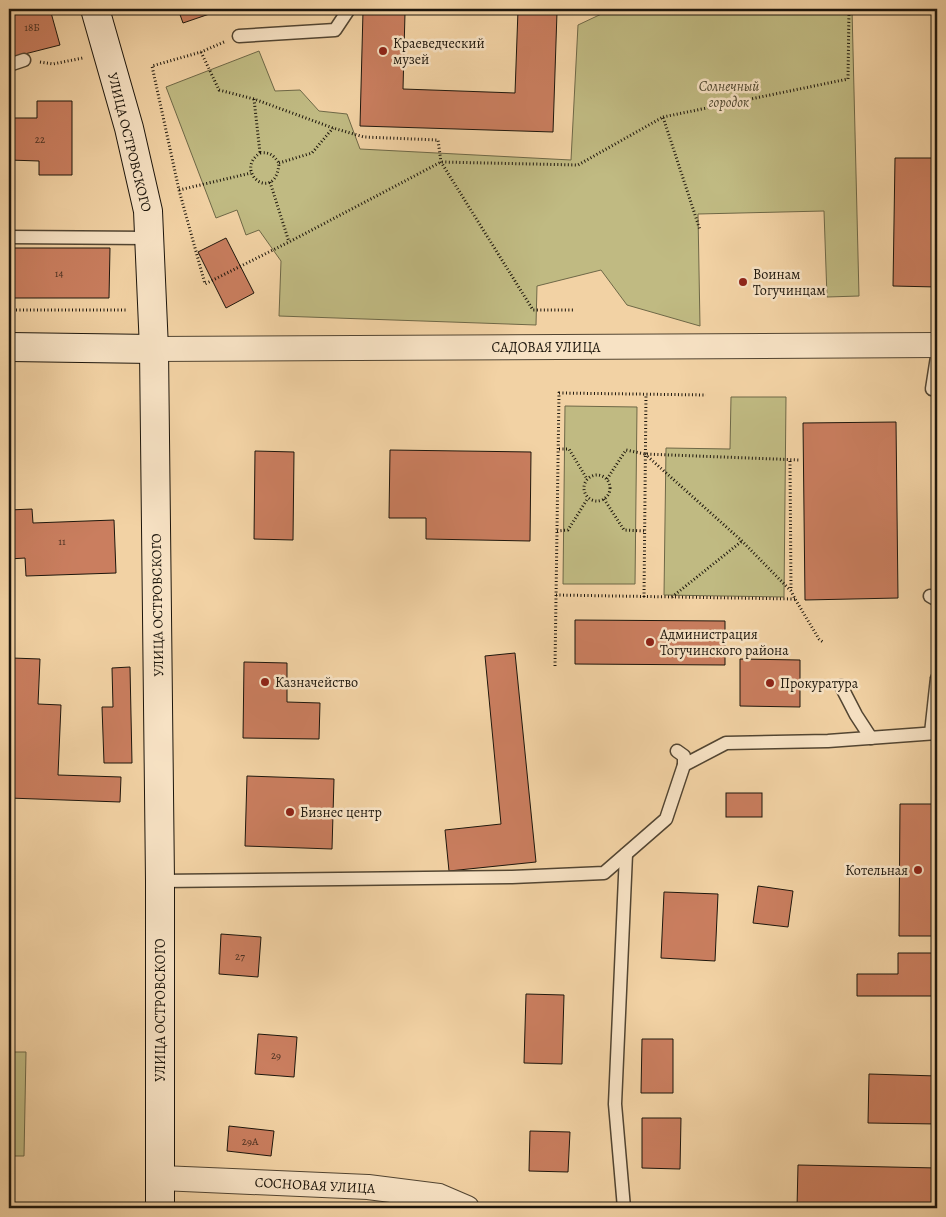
<svg xmlns="http://www.w3.org/2000/svg" width="946" height="1217" viewBox="0 0 946 1217" font-family="Alegreya,serif">
<style>
.green{fill:#c0ba82;stroke:#6e6847}
.building{fill:#ca7e5f;stroke:#1d160c}
.lines{fill:none;stroke-linecap:round;stroke-linejoin:round}
.lane-casing{stroke:#524532;stroke-width:15}
.street-casing{stroke:#524532;stroke-width:26}
.secondary-casing{stroke:#1d160c;stroke-width:30}
.path{stroke:#1d160c;stroke-width:3;stroke-dasharray:1 2.5;stroke-linecap:butt}
.lane{stroke:#f7e2c4;stroke-width:12}
.street{stroke:#f7e2c4;stroke-width:24}
.secondary{stroke:#f7e2c4;stroke-width:28}
.poi-dot{fill:#8f2418;stroke:#f7e2c4;stroke-width:2}
.labels{text-anchor:middle;stroke-width:5;stroke-linejoin:round;paint-order:stroke}
.number-label{font-size:11px;fill:#483021}
.poi-label{font-size:14px;fill:#1d160c;stroke:#f7e2c4;text-anchor:start}
.park-label{font-size:14px;font-style:italic;fill:#4e472f;stroke:#f7e2c4}
.street-label{font-size:14px;fill:#1d160c;stroke:#f7e2c4}
</style>
<rect width="100%" height="100%" fill="#f2d2a4"/>
<filter id="stains"><feTurbulence type="fractalNoise" baseFrequency=".004" numOctaves="4"/><feColorMatrix values="0 0 0 0 .2 0 0 0 0 .09 0 0 0 0 .02 0 0 0 .5 -.17"/></filter>
<radialGradient id="worn" r=".72"><stop offset=".6" stop-color="#630" stop-opacity="0"/><stop offset="1" stop-color="#630" stop-opacity=".3"/></radialGradient>
<g class="green">
<polygon points="612,9 852,9 859,296 827,297 824,211 698,214 700,326 627,305 601,270 537,286 536,325 279,316 281,261 259,230 246,235 237,210 216,218 166,87 259,51 275,91 300,90 319,111 347,114 360,149 571,160 578,25"/>
<polygon points="731,397 786,397 784,597 664,595 666,448 730,449"/>
<polygon points="565,406 637,407 635,584 563,584"/>
<polygon points="9,1052 26,1052 24,1156 9,1156"/>
</g>
<g class="building">
<polygon points="9,9 50,9 60,45 9,58"/>
<polygon points="178,9 224,9 183,23"/>
<polygon points="518,10 557,12 553,132 360,126 363,11 405,13 403,89 515,93"/>
<polygon points="37,101 72,101 72,175 39,175 39,161 9,160 9,118 37,118"/>
<polygon points="895,158 937,158 937,287 893,286"/>
<polygon points="226,238 254,293 226,308 198,252"/>
<polygon points="9,248 110,248 109,298 9,298"/>
<polygon points="896,422 898,598 805,600 803,423"/>
<polygon points="390,450 531,452 530,541 426,539 426,518 389,518"/>
<polygon points="255,451 294,452 293,540 254,539"/>
<polygon points="935,457 937,458 937,524 932,524"/>
<polygon points="32,509 33,523 114,520 116,573 26,576 25,558 9,559 9,510"/>
<polygon points="575,620 725,621 725,665 575,664"/>
<polygon points="515,653 536,862 449,871 445,830 501,824 485,656"/>
<polygon points="12,658 40,659 38,704 61,705 58,775 121,777 120,802 9,798"/>
<polygon points="740,659 800,660 800,707 740,706"/>
<polygon points="244,662 287,663 287,702 320,703 319,739 243,738"/>
<polygon points="130,667 132,763 104,763 102,707 113,707 112,668"/>
<polygon points="247,776 334,779 332,849 245,846"/>
<rect x="726" y="793" width="36" height="24"/>
<polygon points="900,804 937,804 937,936 899,936"/>
<polygon points="758,886 793,891 788,927 753,923"/>
<polygon points="664,892 718,894 715,961 661,958"/>
<polygon points="221,934 261,937 258,977 219,974"/>
<polygon points="898,953 937,953 937,996 857,996 857,974 898,974"/>
<polygon points="526,994 564,995 562,1064 524,1063"/>
<polygon points="258,1034 297,1037 294,1077 255,1074"/>
<polygon points="642,1039 673,1039 673,1093 641,1093"/>
<polygon points="869,1074 937,1076 937,1124 868,1123"/>
<polygon points="642,1118 681,1118 680,1169 642,1168"/>
<polygon points="229,1126 274,1131 271,1156 227,1151"/>
<polygon points="530,1131 570,1132 568,1172 529,1171"/>
<polygon points="798,1165 937,1168 937,1208 797,1208"/>
</g>
<g class="lines">
<g class="lane-casing">
<g id="lane">
<polyline points="239,36 335,30 349,9"/>
<polyline points="9,65 24,60"/>
<polyline points="9,237 149,238"/>
<polyline points="932,389 937,357"/>
<polyline points="930,596 937,600"/>
<polyline points="841,686 856,715 871,738"/>
<polyline points="931,733 937,678"/>
<polyline points="677,751 684,756 684,765"/>
<polyline points="160,881 512,877 604,873 666,819 684,765 726,743 828,741 937,733"/>
<polyline points="624,1208 615,1104 626,854"/>
</g>
</g>
<g class="street-casing">
<g id="street">
<polyline points="154,349 937,345"/>
<polyline points="161,1178 368,1187 439,1196 467,1208"/>
</g>
</g>
<g class="secondary-casing">
<g id="secondary">
<polyline points="95,9 129,128 148,211 154,349 160,881 160,1208"/>
<polyline points="9,347 154,349"/>
</g>
</g>
<g class="path">
<polyline points="224,42 201,52 152,66 179,190 205,284 289,242 441,162 578,165 663,117 700,230"/>
<polyline points="201,52 219,90 254,99 333,128 364,137 438,140 441,162 533,310 573,310"/>
<polyline points="40,62 53,64 83,58"/>
<polyline points="254,99 260,153"/>
<polyline points="663,117 848,79 849,9"/>
<path d="M260 153C270 152 273 155 279 163 276 205 232 172 260 153Z"/>
<polyline points="279,163 312,153 333,128"/>
<polyline points="270,182 289,242"/>
<polyline points="179,190 251,173"/>
<polyline points="9,310 128,310"/>
<polyline points="559,449 569,449 587,479"/>
<polyline points="645,454 742,541 791,591 795,599 819,639 823,642"/>
<polyline points="790,461 791,590"/>
<circle cx="597" cy="488" r="13"/>
<polyline points="607,479 626,450 645,454 800,460"/>
<polyline points="604,499 624,530 644,531"/>
<polyline points="557,531 568,530 588,498"/>
<polyline points="556,595 795,599"/>
<polyline points="644,597 646,394"/>
<polyline points="672,597 742,541"/>
<polyline points="555,666 559,393 706,395"/>
</g>
<use href="#lane" class="lane"/>
<use href="#street" class="street"/>
<use href="#secondary" class="secondary"/>
</g>
<g class="poi-dot">
<circle cx="383" cy="51" r="5"/>
<circle cx="743" cy="282" r="5"/>
<circle cx="650" cy="642" r="5"/>
<circle cx="265" cy="682" r="5"/>
<circle cx="770" cy="683" r="5"/>
<circle cx="290" cy="812" r="5"/>
<circle cx="918" cy="870" r="5"/>
</g>
<g class="labels">
<g class="number-label">
<text x="32" y="31">18Б</text>
<text x="40" y="143">22</text>
<text x="59" y="277">14</text>
<text x="62" y="545">11</text>
<text x="240" y="960">27</text>
<text x="276" y="1059">29</text>
<text x="250" y="1145">29А</text>
</g>
<g class="poi-label">
<text x="393" y="48">Краеведческий<tspan x="393" dy="16">музей</tspan></text>
<text x="753" y="279">Воинам<tspan x="753" dy="16">Тогучинцам</tspan></text>
<text x="660" y="639">Администрация<tspan x="660" dy="16">Тогучинского района</tspan></text>
<text x="275" y="687">Казначейство</text>
<text x="780" y="688">Прокуратура</text>
<text x="300" y="817">Бизнес центр</text>
<text x="908" y="875" text-anchor="end">Котельная</text>
</g>
<g class="park-label">
<text x="729" y="91">Солнечный<tspan x="729" dy="16">городок</tspan></text>
</g>
<g class="street-label">
<text transform="translate(130 142) rotate(76)" y="5">УЛИЦА ОСТРОВСКОГО</text>
<text x="546" y="352">САДОВАЯ УЛИЦА</text>
<text transform="translate(157 605) rotate(-91)" y="5">УЛИЦА ОСТРОВСКОГО</text>
<text transform="translate(160 1010) rotate(-90)" y="5">УЛИЦА ОСТРОВСКОГО</text>
<text transform="translate(315 1185) rotate(3)" y="5">СОСНОВАЯ УЛИЦА</text>
</g>
</g>
<rect width="946" height="1217" fill="none" stroke="#f2d2a4" stroke-width="30"/>
<rect x="10" y="10" width="926" height="1197" fill="none" stroke="#1d160c" stroke-width="2.5"/>
<rect x="15" y="15" width="916" height="1187" fill="none" stroke="#1d160c"/>
<rect width="100%" height="100%" filter="url(#stains)"/>
<rect width="100%" height="100%" fill="url(#worn)"/>
</svg>
